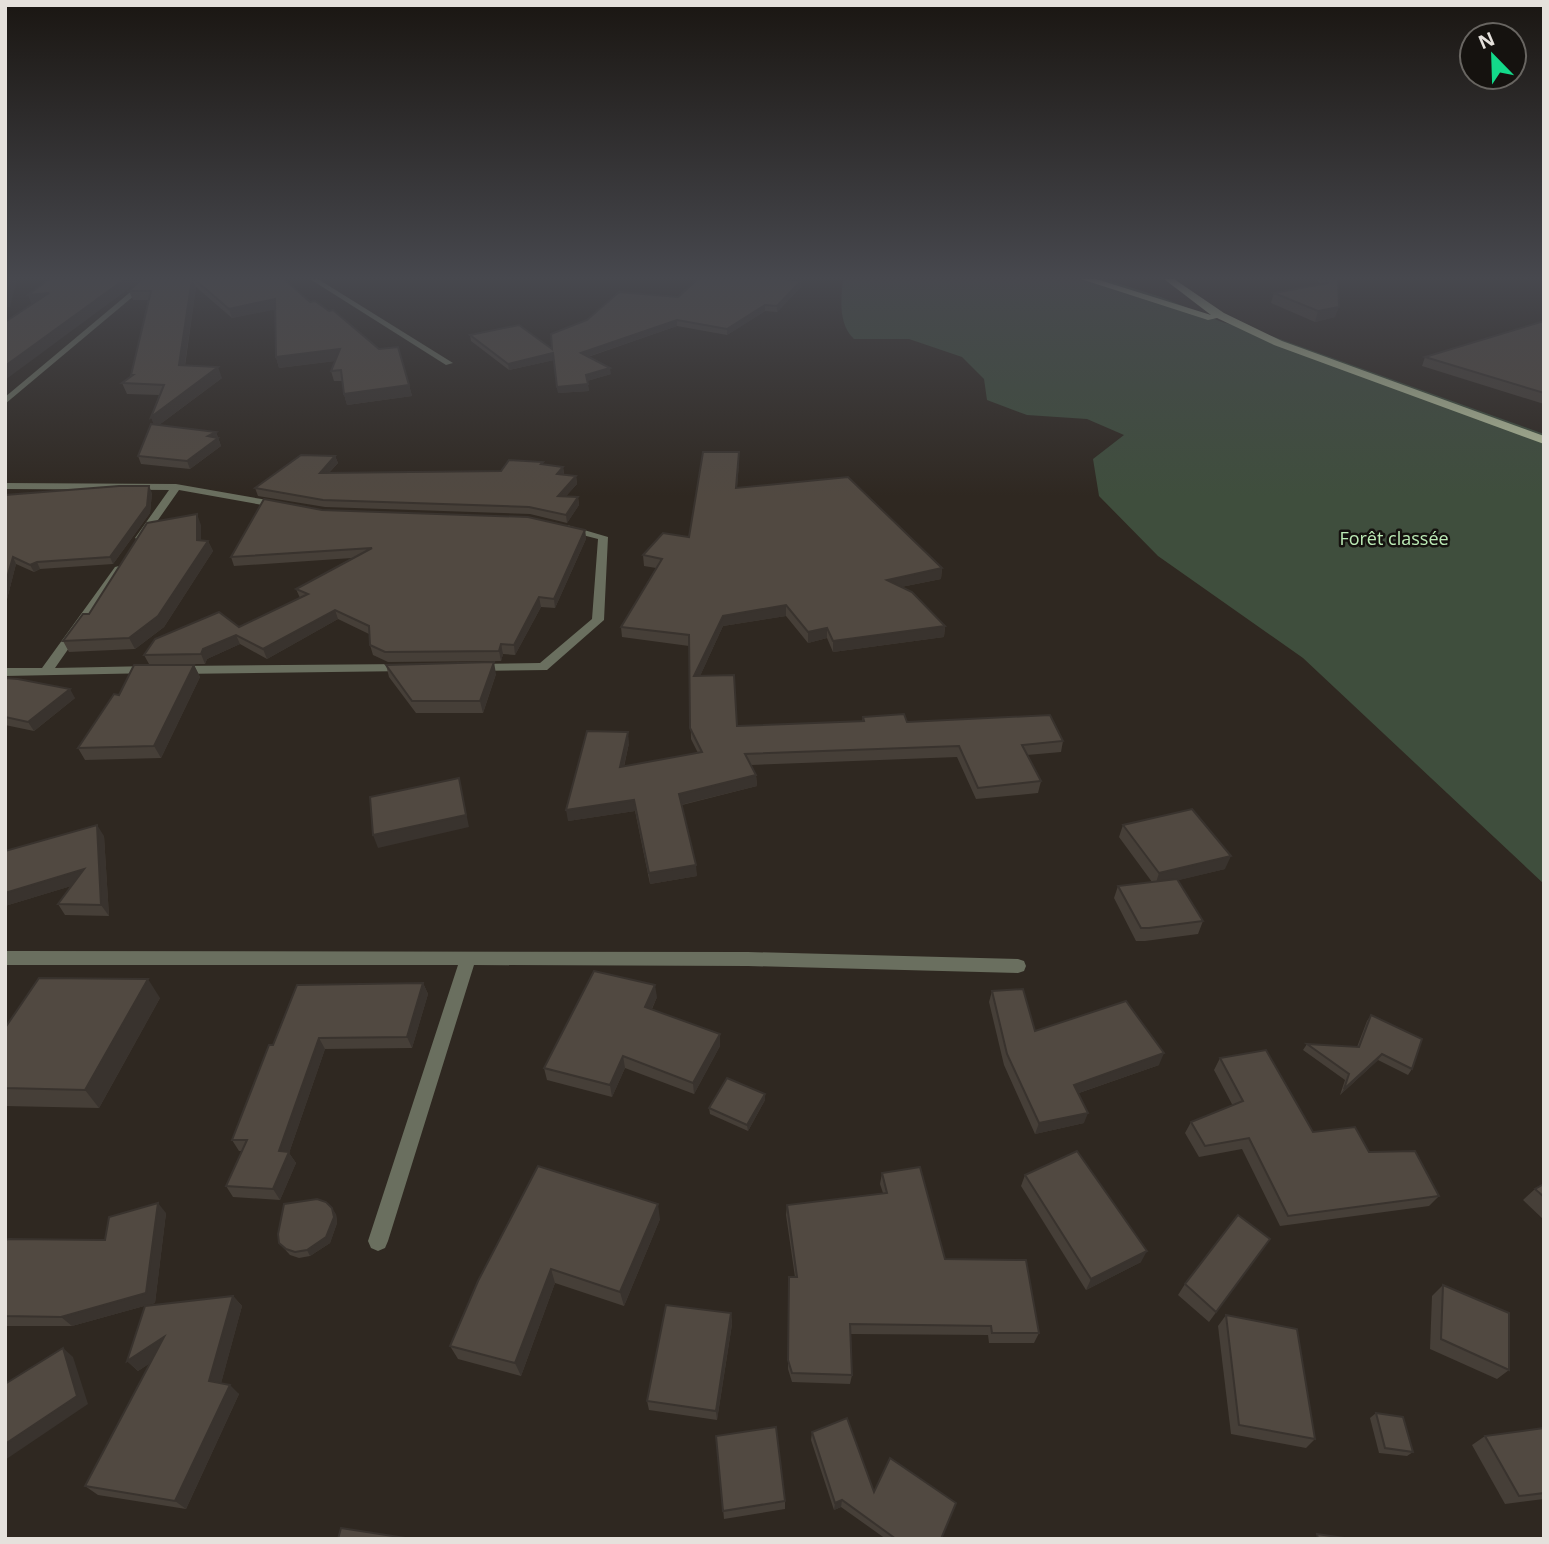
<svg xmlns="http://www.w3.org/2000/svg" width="1549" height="1544" viewBox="0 0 1549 1544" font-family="'Open Sans',sans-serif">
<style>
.green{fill:#3f4e3d}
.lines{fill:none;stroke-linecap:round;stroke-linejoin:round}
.minor{fill:#6a6f5f;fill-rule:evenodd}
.trunk{fill:#b7c29e;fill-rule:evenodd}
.wall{fill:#463f38}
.shaded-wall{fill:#39332e}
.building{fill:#514941;stroke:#39332e;stroke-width:2}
.labels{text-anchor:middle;stroke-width:5;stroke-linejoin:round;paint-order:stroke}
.far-park-label{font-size:18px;fill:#bcebb6;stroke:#15120f}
</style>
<rect width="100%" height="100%" fill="#2f2821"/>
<path class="green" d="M843 279H1104L1161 297 1222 322 1260 332 1544 434V884L1303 658 1158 556 1099 496 1093 459 1124 435 1087 419 1027 415 987 400 984 379 962 357 909 339H854C838 324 841 299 843 279Z"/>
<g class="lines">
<g class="minor">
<polygon points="146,279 154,279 5,404 5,397"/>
<polygon points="310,279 318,279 453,363 446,365"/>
<polygon points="5,483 176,484 279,502 284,505 279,508 179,490 144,540 140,541 135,538 169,490 5,489"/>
<polygon points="567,525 608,537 604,620 547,670 472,671 470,668 476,664 540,663 592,619 598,539 563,530 563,526"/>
<polygon points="119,566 124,569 55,668 151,666 157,670 155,673 5,676 5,668 42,668 115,567"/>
<polygon points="406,664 412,668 410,671 178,674 172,670 178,666"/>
<polygon points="5,951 748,952 1018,959 1024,961 1026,966 1024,971 1018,973 748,966 474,965 388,1241 385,1248 378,1251 371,1248 368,1241 458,965 5,965"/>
</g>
<polygon class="trunk" points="1081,279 1096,279 1211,315 1164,279 1174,279 1224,313 1282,341 1544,436 1544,444 1274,345 1217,318 1208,320"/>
</g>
<g class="wall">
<polygon points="142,279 284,279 409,385 412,396 347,405 344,394 342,381 334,381 331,371 335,361 279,368 276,357 275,309 232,318 196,287 185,366 222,378 159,425 216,432 221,446 190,469 141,464 138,456 154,424 151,417 159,395 127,394 122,383 131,377 131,375 148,300 133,300 129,291"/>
<polygon points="1317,279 1338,279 1335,317 1315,322 1271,303 1274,293 1320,285"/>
<polygon points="801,287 777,312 765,311 727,335 677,326 588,357 611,374 587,381 589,391 558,393 554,360 509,370 471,341 470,335 552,349 678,297"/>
<polygon points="1544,321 1544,404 1422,366 1425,357"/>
<polygon points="335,456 338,463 329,473 501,471 543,465 563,467 564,474 576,476 577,484 566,496 578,497 579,505 567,523 530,514 325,507 258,496 255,488"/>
<polygon points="739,462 737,488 942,568 941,579 901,587 945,626 944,637 833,652 827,638 808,643 786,616 723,626 700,676 737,726 862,721 863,717 1063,741 1061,752 1027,755 1041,781 1038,793 976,799 957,757 751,765 756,775 757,786 682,805 697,876 650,884 635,811 568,821 629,743 624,767 698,753 691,739 689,646 622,637 621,627 656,568 644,566 643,555 689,537"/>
<polygon points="152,493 150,513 113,564 40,569 34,572 16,564 5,607 5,495"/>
<polygon points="322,510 585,530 586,539 555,608 541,607 515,655 503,654 501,661 388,662 373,655 370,645 369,634 338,619 267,659 240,644 207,659 205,664 149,664 144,655 239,627 300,598 296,589 352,558 234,566 231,557"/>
<polygon points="201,525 201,540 208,541 213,551 164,627 135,649 69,652 63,641 89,614"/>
<polygon points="194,665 200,677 161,758 85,760 78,748"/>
<polygon points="386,665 496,674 483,713 416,713 389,677"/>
<polygon points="5,678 75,698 34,731 5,725"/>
<polygon points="1123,825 1225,869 1178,880 1203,921 1198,934 1145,941 1136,941 1114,898 1118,886 1152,882 1119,837"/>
<polygon points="104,836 109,916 65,915 58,904 71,886 5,906 5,851"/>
<polygon points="423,983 428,994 412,1048 325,1049 289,1153 296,1163 280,1200 233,1197 226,1186 242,1151 239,1151 232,1140 273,1045"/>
<polygon points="992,991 1035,1031 1159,1065 1079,1093 1084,1123 1035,1134 1004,1065 989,1002"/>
<polygon points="657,997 652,1009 720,1046 694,1094 625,1068 612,1097 547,1080 544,1068"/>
<polygon points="160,998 99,1108 5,1106 5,1028"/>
<polygon points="1371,1015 1412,1069 1408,1075 1378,1060 1340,1095 1345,1080 1303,1050 1307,1044 1357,1047 1367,1021"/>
<polygon points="1220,1058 1313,1132 1369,1152 1439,1196 1429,1206 1280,1226 1242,1149 1199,1157 1185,1133 1191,1122 1233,1106 1214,1070"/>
<polygon points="765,1094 765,1100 748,1131 710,1114 709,1108"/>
<polygon points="882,1173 945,1259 1039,1333 1034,1343 989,1343 988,1335 851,1334 852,1375 850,1384 792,1382 788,1369 789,1277 795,1277 786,1215 787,1205 883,1193 880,1184"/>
<polygon points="1025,1175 1141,1262 1086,1290 1021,1186"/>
<polygon points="1544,1184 1544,1220 1523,1200 1535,1189"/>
<polygon points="166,1213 155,1303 72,1326 5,1326 5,1240 105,1240"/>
<polygon points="336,1214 337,1223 330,1243 310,1256 299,1258 290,1255 279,1243"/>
<polygon points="660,1219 624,1306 555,1283 521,1376 458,1359 450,1346 478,1281"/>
<polygon points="1270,1239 1209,1322 1178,1295 1185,1284"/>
<polygon points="1443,1285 1509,1370 1497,1379 1430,1349 1432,1296"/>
<polygon points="233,1296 242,1306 221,1383 239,1394 186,1509 98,1495 85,1486 150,1363 138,1371 127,1361"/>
<polygon points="731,1313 732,1324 717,1420 649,1410 647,1401"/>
<polygon points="1226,1315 1315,1439 1306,1448 1231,1434 1218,1326"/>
<polygon points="1376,1413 1413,1452 1407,1456 1379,1453 1370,1418"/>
<polygon points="1544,1428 1544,1499 1505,1504 1472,1445 1485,1436"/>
<polygon points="812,1432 874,1492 941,1539 886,1539 841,1507 834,1510 811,1440"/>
<polygon points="716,1436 785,1501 785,1509 724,1519"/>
</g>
<g class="shaded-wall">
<polygon points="12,279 17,279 10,307 5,307 5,299"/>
<polygon points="125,279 142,279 5,380 5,366"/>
<polygon points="192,279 196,287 183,376 179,365"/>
<polygon points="801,281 801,287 777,312 777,306"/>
<polygon points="49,293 32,305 28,295"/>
<polygon points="275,299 278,309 232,318 229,309"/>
<polygon points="765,305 765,311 727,335 727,329"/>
<polygon points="1339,307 1335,317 1315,322 1318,311"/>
<polygon points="677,320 677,326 581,359 581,353"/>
<polygon points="340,349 343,360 279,368 276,357"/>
<polygon points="553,353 554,360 509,370 508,364"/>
<polygon points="218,367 222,378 155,428 151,417"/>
<polygon points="610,368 611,374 587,381 586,375"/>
<polygon points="588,384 589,391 558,393 557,387"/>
<polygon points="409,385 412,396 347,405 344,394"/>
<polygon points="216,432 221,446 190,469 187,461 208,436"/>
<polygon points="739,452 739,462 736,498 736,488"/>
<polygon points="335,456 338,463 322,480 320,473"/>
<polygon points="563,467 564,475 557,474"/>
<polygon points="576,476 577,484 559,504 558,496"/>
<polygon points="149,486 152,493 150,513 113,564 110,557"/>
<polygon points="578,497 579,505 567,523 566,515"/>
<polygon points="197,514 201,525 201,550 197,540"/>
<polygon points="585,530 586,539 555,608 554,599"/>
<polygon points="208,541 213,551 164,627 135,649 129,638"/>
<polygon points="13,557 16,564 5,607 5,585"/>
<polygon points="37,562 40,569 34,572 30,565"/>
<polygon points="942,568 941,579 886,590 887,580"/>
<polygon points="539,597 541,607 515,655 514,645"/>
<polygon points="786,605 786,616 723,626 695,687 694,676 723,616"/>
<polygon points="335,610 338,619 267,659 263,649"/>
<polygon points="945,626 944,637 833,652 833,641"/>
<polygon points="827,628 827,638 808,643 808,632"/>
<polygon points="236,635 240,644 207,659 205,664 201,654 203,649"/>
<polygon points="501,644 503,654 501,661 499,651"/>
<polygon points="494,662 496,674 483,713 480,701"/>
<polygon points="194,665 200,677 161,758 154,746"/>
<polygon points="70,689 75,698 34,731 28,722"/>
<polygon points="628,732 629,743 621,779 620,767"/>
<polygon points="756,775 757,786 680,805 679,794"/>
<polygon points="459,778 469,827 378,848 373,835"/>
<polygon points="634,800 635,811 568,821 566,810"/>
<polygon points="97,825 104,836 109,916 101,905"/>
<polygon points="1231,856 1225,869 1155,886 1159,873"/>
<polygon points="696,865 697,876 650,884 649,873"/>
<polygon points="84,869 91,880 5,906 5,893"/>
<polygon points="148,979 160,998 99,1108 85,1090"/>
<polygon points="423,983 428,994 412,1048 407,1037"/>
<polygon points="655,985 657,997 647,1019 645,1007"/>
<polygon points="720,1034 720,1046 694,1094 693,1083"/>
<polygon points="319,1038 325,1049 289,1153 296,1163 280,1200 273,1189 279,1151"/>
<polygon points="1164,1053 1159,1065 1070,1096 1074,1085"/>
<polygon points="1382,1054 1378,1060 1340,1095 1344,1089"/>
<polygon points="623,1056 625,1068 612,1097 610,1085"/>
<polygon points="765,1094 765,1100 748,1131 747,1125"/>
<polygon points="1088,1113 1084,1123 1035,1134 1039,1123"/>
<polygon points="158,1203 166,1213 155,1303 72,1326 61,1317"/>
<polygon points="658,1204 660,1219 624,1306 620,1292"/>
<polygon points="332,1208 336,1214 337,1223 330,1243 310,1256 307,1250"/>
<polygon points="1147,1251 1141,1262 1086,1290 1091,1279"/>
<polygon points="551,1269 555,1283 521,1376 515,1363"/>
<polygon points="233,1296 242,1306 219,1391 209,1381"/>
<polygon points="731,1313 732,1324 717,1420 716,1411"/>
<polygon points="164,1337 175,1347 138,1371 127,1361"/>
<polygon points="63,1348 73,1357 88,1404 5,1460 5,1444"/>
<polygon points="230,1385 239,1394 186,1509 175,1501"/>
<polygon points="842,1500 841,1507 834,1510 835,1503"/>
</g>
<g class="building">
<polygon points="5,279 12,279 6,299 5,299"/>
<polygon points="49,279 125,279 5,366 5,322 49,293 28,295"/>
<polygon points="142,279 192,279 179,365 218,367 151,417 164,385 122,383 133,375 131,375 151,291 129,291"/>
<polygon points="194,279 284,279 310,302 315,301 329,311 333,310 379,349 398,347 409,385 344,394 341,370 331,371 340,349 276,357 275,299 229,309"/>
<polygon points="698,279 786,279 801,281 777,306 765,305 727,329 677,320 581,353 610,368 586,375 588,384 557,387 553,353 508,364 470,335 519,325 552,349 551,334 587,320 619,292 678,297"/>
<polygon points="1326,279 1338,279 1339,307 1318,311 1274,293 1328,283"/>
<polygon points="1544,321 1544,393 1425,357"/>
<polygon points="151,424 216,432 208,436 218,438 187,461 138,456"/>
<polygon points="703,452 739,452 736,488 848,477 942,568 887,580 912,592 945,626 833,641 827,628 808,632 786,605 723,616 694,676 734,675 737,726 864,721 863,717 904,714 907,722 1050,715 1063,741 1022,745 1041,781 978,788 959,746 745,754 756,775 679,794 696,865 649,873 634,800 566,810 587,731 628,732 620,767 702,752 690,728 689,635 621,627 662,559 643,555 663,533 689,537"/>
<polygon points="301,455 335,456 320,473 501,471 509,460 543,462 541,464 563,467 557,474 576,476 558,496 578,497 566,515 529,507 323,500 255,488"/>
<polygon points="119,486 149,486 147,506 110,557 37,562 30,565 13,557 5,585 5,495"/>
<polygon points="264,499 322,510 528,517 585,530 554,599 539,597 514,645 501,644 499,651 385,652 370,645 369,626 335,610 263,649 236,635 203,649 201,654 144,655 155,639 219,612 239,627 308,594 296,589 372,548 231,557"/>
<polygon points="197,514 197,540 208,541 158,616 129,638 63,641 83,614 89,614 147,523"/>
<polygon points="494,662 480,701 412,701 386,665"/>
<polygon points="134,665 194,665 154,746 78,748 114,694 119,695"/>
<polygon points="5,678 18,679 70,689 28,722 5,717"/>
<polygon points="459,778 466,815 373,835 370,797"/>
<polygon points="1192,809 1231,856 1159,873 1123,825"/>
<polygon points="97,825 101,905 58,904 84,869 5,893 5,851"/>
<polygon points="1177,879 1203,921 1149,928 1141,928 1118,886"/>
<polygon points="594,971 655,985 645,1007 720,1034 693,1083 623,1056 610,1085 544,1068"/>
<polygon points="39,978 148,979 85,1090 5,1088 5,1028"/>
<polygon points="423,983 407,1037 319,1038 279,1151 289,1152 273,1189 226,1186 247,1140 232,1140 269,1045 273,1045 297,985"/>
<polygon points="1023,989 1035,1031 1126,1001 1164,1053 1074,1085 1088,1113 1039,1123 1007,1054 992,991"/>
<polygon points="1371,1015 1422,1039 1412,1069 1382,1054 1344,1089 1349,1074 1307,1044 1359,1047"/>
<polygon points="1266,1050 1313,1132 1355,1127 1369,1152 1415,1151 1439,1196 1288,1216 1249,1138 1205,1146 1191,1122 1243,1101 1220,1058"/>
<polygon points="727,1078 765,1094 747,1125 709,1108"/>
<polygon points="1077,1151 1147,1251 1091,1279 1025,1175"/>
<polygon points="538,1166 658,1204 620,1292 551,1269 515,1363 450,1346 478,1281"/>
<polygon points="920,1167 945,1259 1026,1260 1039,1333 992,1333 991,1326 850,1324 852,1375 792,1373 788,1360 789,1277 797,1277 787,1205 887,1193 882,1173"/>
<polygon points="1544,1184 1544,1197 1535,1189"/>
<polygon points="317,1199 326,1202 332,1208 334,1217 326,1237 307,1250 295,1252 286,1249 279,1243 278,1234 284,1204"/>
<polygon points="158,1203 146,1293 61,1317 5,1316 5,1240 9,1239 105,1240 109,1217"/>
<polygon points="1238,1215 1270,1239 1216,1312 1185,1284"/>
<polygon points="1443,1285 1509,1313 1509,1370 1441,1339"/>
<polygon points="233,1296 209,1381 230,1385 175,1501 85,1486 164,1337 127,1361 145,1306"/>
<polygon points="666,1305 731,1313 716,1411 647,1401"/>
<polygon points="1226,1315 1297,1329 1315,1439 1239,1425"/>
<polygon points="63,1348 77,1396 5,1444 5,1384"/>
<polygon points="1376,1413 1403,1417 1413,1452 1385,1448"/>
<polygon points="847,1418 874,1492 890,1458 956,1503 941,1539 896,1539 842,1500 835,1503 812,1432"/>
<polygon points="776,1427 785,1501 723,1511 716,1436"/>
<polygon points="1544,1428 1544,1493 1519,1496 1485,1436"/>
<polygon points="341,1528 412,1539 338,1539"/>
<polygon points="1317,1534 1351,1539 1318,1539"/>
</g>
<linearGradient id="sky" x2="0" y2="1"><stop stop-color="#1a1612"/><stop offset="0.56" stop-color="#47484e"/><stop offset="1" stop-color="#47484e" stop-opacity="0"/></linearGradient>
<rect width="1549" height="496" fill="url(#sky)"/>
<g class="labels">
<g class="far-park-label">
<text x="1394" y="545">Forêt classée</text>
</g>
</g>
<rect width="1549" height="1544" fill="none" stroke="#e5e1dc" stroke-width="14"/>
<g transform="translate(1493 56) rotate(337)"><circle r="33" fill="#15120f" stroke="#686561" stroke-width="2"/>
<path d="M0-5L12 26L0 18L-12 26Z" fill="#13d98a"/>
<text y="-10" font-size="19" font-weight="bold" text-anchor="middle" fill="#e5e1dc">N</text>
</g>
</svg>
